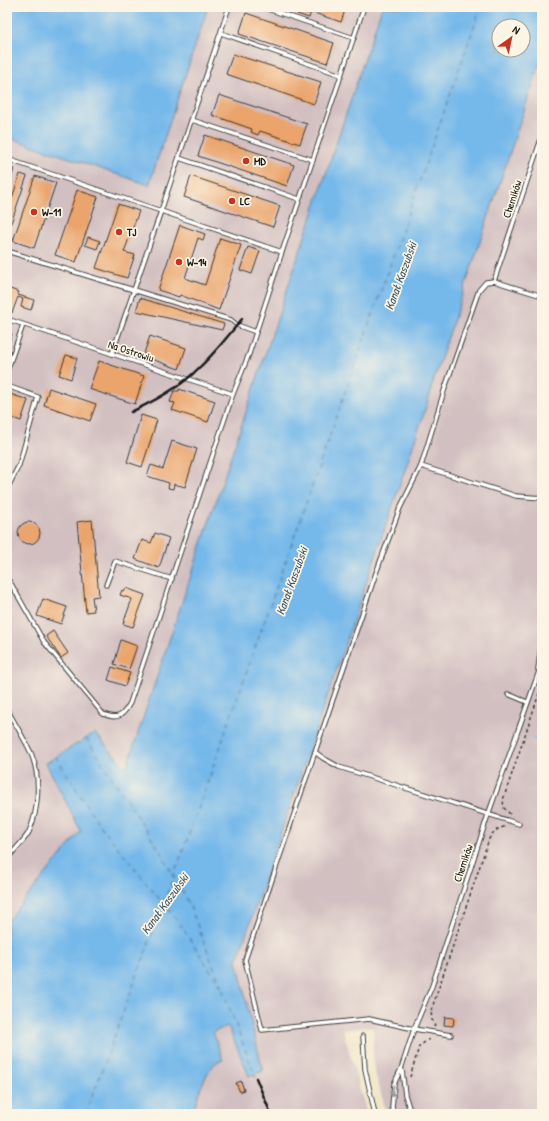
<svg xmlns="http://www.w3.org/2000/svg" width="549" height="1121" viewBox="0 0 549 1121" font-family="'Patrick Hand',sans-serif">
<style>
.industrial{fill:#d2bfc1}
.water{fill:#74b8ea;stroke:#486a83;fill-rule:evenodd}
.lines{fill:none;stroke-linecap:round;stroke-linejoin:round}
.stream{stroke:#74b8ea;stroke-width:2.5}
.ferry{stroke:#3f5a6e;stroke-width:1;stroke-dasharray:5 4;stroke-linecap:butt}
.building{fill:#eaa46c}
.service-casing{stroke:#3c3a36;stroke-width:5.5}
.path{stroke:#3c3a36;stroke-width:1.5;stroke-dasharray:3 3;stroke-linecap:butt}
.service{stroke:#fff;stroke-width:3.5}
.rail{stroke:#1c1c1c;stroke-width:2.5}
.oneway{stroke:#999}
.poi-dot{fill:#c8321e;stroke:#fcf5e5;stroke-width:1.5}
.labels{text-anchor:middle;stroke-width:3.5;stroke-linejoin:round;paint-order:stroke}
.poi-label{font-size:11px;font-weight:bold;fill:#1c1c1c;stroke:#fcf5e5;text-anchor:start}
.street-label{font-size:11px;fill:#1c1c1c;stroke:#fcf5e5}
.water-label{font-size:12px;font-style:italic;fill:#3f5a6e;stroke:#fcf5e5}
</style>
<rect width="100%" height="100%" fill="#fcf5e5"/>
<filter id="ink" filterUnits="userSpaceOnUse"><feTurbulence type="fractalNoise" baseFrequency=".025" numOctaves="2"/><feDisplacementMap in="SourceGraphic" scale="8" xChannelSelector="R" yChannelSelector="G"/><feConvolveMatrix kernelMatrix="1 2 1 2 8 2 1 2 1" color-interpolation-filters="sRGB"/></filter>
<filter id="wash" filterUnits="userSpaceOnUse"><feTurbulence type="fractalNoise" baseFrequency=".012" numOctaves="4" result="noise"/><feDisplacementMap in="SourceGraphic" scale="16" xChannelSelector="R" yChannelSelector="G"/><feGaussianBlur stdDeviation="0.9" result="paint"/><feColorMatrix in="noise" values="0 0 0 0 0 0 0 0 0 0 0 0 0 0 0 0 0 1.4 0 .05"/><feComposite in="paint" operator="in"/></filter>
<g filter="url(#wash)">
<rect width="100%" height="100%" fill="#efe6c8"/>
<g class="industrial">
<polygon points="208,7 382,7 127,766 125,767 81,831 7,921 7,137 148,184"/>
<polygon points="542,57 542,1114 387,1114 376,1076 373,1055 373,1028 366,1027 343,1030 367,1114 192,1114 209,1069 217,1060 213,1032 228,1025 249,1076 263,1071 237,961 409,458 432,389 431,388"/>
</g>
<g class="water">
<polygon points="7,7 208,7 149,185 7,137"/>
<path d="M382 7H542V57L431 388 432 389 409 458 237 961 263 1071 249 1076 228 1026 213 1032 223 1060C206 1061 198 1100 192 1114H7V921L81 831 46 763 95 733 125 767 127 766ZM499 26H523V50H499Z"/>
</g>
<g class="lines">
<polyline class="stream" points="533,738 542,741"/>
<g class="ferry">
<polyline points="86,738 160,851 189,904 222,988 256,1078"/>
<polyline points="56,757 98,823 180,924 221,987"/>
<polyline points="86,1114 200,804 481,7"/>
</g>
</g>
<g id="blocks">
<g class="building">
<polygon points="296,7 346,7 341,22 311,12 309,18 297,14 299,8"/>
<polygon points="246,13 334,43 327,63 239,34"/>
<polygon points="233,54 321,82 314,104 226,74"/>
<polygon points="219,95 307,124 300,144 260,131 258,135 251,132 252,129 212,115"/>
<polygon points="205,135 294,165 287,186 198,156"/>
<polygon points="7,167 14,169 7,191"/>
<polygon points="20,174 27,176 7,235 7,213"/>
<polygon points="35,176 56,183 34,248 13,241"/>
<polygon points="191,176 280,206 273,227 184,197"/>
<polygon points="77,190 98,197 76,262 55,255"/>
<polygon points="118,204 139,211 124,252 135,255 127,278 96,268"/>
<polygon points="180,225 205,234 203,240 198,238 185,278 205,285 220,238 241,245 219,310 180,295 179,297 158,290"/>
<polygon points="88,237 100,241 97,249 85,245"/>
<polygon points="248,247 260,251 252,274 240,270"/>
<polygon points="7,288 19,292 18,295 34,300 31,310 21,307 23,299 18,297 12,313 7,311"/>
<polygon points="140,298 224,324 222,330 136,311"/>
<polygon points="7,332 12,334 7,349"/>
<polygon points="150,336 186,348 179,369 143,356"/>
<polygon points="66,355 77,358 71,379 59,375"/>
<polygon points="99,361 144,376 135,404 89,389"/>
<polygon points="49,388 96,404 90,421 44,405"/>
<polygon points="179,389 215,401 208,422 172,410 175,403 170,402 174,391 179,391"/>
<polygon points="7,393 28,400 21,421 7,416"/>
<polygon points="141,415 157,420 142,467 127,462"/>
<polygon points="172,441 197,449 185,487 174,484 173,489 168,488 169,483 147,476 151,465 163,469"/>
<polygon points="92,520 99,596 92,597 94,611 86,612 77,522"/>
<circle cx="29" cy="533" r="11"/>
<polygon points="155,533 169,538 159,568 135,559 142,540 151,543"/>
<polygon points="126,588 145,595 133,627 123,624 132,599 120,595 122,590 124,591"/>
<polygon points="43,599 67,607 61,624 37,616"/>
<polygon points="53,631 68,653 61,658 46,636"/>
<polygon points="121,640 137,646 129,669 114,664"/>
<polygon points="112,667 130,673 125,686 108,680"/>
<polygon points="445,1017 454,1018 453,1026 444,1025"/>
<polygon points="241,1081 244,1090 240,1092 236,1083"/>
</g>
</g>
</g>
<g filter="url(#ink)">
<use href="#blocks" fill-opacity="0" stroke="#3c3a36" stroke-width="1"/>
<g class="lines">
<g class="service-casing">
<g id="service">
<polyline points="229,7 161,211 282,252 364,7"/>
<polyline points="262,7 354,38"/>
<polyline points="221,33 341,75"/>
<polyline points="192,120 313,160"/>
<polyline points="179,158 299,199"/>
<polyline points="7,159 161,211 112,354"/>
<polyline points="7,251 231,320 237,325 256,332"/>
<polyline points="494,281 542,136"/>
<polyline points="7,319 233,394"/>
<polyline points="7,371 23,325"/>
<polyline points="7,386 38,397 19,465 9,485 7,486"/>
<polyline points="421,466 516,496 542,498"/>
<polyline points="542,571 541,579 542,585"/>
<path d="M10 582 44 642 103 714C118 720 123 716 130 703L233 394 249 354 282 252"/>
<polyline points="106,585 115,561 172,579"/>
<polyline points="538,669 542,639"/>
<polyline points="508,694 527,702"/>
<path d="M7 709C15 724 24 738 31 753 41 777 39 809 29 832 25 840 13 851 7 859"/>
<polyline points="315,752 245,960 262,1030 369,1019 414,1029 451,1035"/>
<polyline points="519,824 339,767 323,758 315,752 376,573 400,508 421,466 445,388 479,290 486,282 494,281 542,296"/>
<polyline points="363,1036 365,1069 375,1114"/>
<polyline points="402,1070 405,1095 411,1114"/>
<polyline points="394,1114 392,1107 394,1084 401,1069 414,1029 432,986 488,815 542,663"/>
</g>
</g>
<g class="path">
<polyline points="510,814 504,808 503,800 542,685"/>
<path d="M434 1027 435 1024 432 1020 431 1011 489 839C493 832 497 828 505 827"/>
<polyline points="410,1077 419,1047 427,1040 432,1039"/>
</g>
<use href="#service" class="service"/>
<g class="rail">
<path d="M131 412C150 403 170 393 187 379 208 361 225 340 242 319"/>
<polyline points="256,1078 271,1114"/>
</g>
</g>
<defs><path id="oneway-shaft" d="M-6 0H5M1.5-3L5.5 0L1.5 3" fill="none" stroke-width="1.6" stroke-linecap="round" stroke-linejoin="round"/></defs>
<use class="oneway" href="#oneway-shaft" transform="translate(393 1091) rotate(96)"/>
</g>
<g class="poi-dot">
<circle cx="246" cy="161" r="4"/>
<circle cx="232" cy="201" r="4"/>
<circle cx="34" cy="212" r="4"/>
<circle cx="119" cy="232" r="4"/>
<circle cx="179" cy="262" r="4"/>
</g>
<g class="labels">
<g class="poi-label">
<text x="254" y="165">MD</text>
<text x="240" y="205">LC</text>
<text x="42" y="216">W-11</text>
<text x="127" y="236">TJ</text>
<text x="187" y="266">W-14</text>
</g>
<g class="street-label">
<text transform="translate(512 199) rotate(-72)" y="4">Chemików</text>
<text transform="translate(131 351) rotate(18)" y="4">Na Ostrowiu</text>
<text transform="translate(463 863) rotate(-71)" y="4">Chemików</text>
</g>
<g class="water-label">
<text transform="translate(401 276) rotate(-70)" y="4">Kanał Kaszubski</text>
<text transform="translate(292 581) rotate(-70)" y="4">Kanał Kaszubski</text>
<text transform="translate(165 904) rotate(-54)" y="4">Kanał Kaszubski</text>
</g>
</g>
<rect width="549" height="1121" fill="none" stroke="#fcf5e5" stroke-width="24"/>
<g transform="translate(511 38) rotate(33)"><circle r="19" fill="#fcf5e5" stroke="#a29e95"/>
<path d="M0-3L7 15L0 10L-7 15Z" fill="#c8321e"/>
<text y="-6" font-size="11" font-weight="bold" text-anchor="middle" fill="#1c1c1c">N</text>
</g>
</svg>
